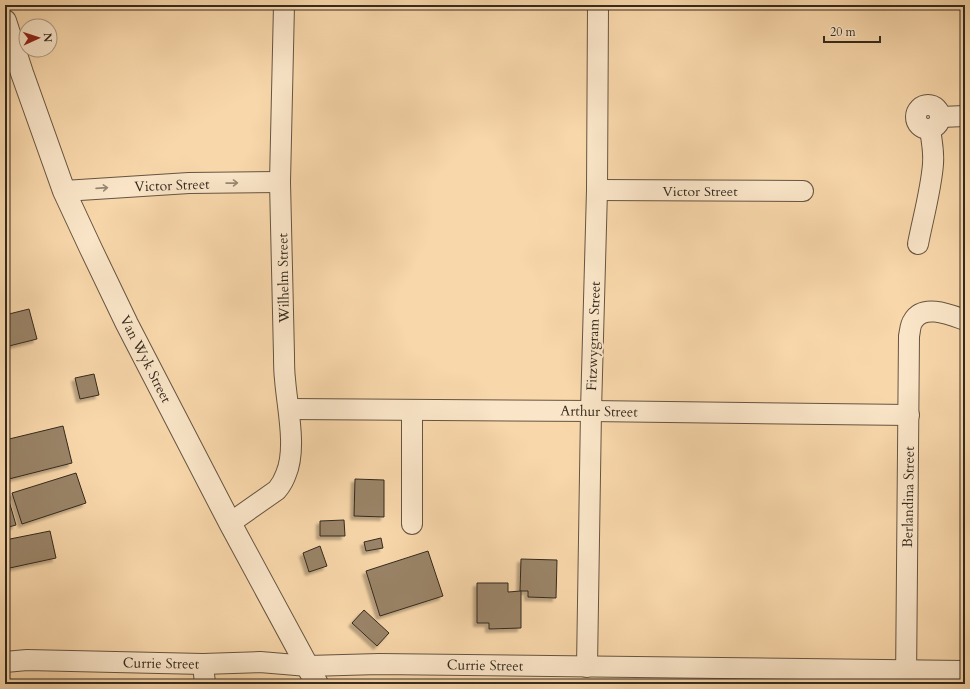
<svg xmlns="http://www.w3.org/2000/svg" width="970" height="689" viewBox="0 0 970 689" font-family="Cardo,serif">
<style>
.building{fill:#9a8467;stroke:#342a1e;filter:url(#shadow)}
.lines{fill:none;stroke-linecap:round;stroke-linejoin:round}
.minor-casing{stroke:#655541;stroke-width:22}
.tertiary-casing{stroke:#655541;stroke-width:24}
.minor{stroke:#fae5c8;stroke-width:20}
.tertiary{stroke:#fae5c8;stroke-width:22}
.oneway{stroke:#978873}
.labels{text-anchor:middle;stroke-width:4;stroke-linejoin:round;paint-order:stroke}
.street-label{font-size:14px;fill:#342a1e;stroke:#fae5c8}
</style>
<defs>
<filter id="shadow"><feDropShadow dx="-3.5" dy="3.5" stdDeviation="1" flood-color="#0004"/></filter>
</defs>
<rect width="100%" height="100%" fill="#f8d7aa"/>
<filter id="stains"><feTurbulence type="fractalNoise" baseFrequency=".005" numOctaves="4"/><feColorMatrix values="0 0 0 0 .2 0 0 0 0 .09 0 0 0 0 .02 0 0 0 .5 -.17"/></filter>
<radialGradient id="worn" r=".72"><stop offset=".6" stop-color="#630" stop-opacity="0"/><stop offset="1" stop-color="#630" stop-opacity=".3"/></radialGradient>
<g class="building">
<polygon points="29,309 37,339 5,347 5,315"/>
<polygon points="94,374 99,395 80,399 75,378"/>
<polygon points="63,426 72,463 5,480 5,440"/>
<polygon points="76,473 86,503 22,524 12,493"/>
<polygon points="355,479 384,480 384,517 354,516"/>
<polygon points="7,494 16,525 5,528 5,495"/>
<polygon points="344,520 345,536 320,536 320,521"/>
<polygon points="50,531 56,558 5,569 5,540"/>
<polygon points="381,538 383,548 366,551 364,542"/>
<polygon points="320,546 327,566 309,572 303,553"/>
<polygon points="428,551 443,596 380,616 366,571"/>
<polygon points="521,559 557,560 556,598 528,597 528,591 520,591"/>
<polygon points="477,583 508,583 508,592 521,591 521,628 489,629 489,623 477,623"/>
<polygon points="364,610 389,633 377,646 352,623"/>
</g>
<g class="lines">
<g class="minor-casing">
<g id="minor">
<circle cx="928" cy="117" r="12"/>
<polyline points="941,117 965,116"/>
<polyline points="597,190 803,191"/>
<polyline points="64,191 189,183 280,182"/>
<path d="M918 244C923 218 931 190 933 164 934 152 932 141 930 130"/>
<polyline points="289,409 591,411 909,415"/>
<polyline points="412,410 412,524"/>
<path d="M230 523 277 490C281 485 284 480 286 474 297 448 287 407 285 379 284 371 284 363 284 355L280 182 284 5"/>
<polyline points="5,662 27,660 203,664 260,662 308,666 379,664 965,671"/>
<polyline points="203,664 205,684"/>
<polyline points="587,667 591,411 597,190 598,5"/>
<path d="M906 684 909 336C910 332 910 325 913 321 923 303 951 315 965 320"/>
</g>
</g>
<g class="tertiary-casing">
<polyline id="tertiary" points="5,21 22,73 64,191 91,249 127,324 230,523 317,684"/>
</g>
<use href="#minor" class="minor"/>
<use href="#tertiary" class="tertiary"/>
</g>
<defs><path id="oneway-shaft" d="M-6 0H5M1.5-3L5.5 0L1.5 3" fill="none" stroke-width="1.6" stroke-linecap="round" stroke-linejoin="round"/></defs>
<g class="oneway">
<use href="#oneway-shaft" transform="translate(232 183) rotate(-1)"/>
<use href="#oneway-shaft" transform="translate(102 188) rotate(-4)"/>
</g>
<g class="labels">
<g class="street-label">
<text transform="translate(172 185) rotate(-2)" y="5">Victor Street</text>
<text x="700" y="196">Victor Street</text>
<text transform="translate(283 278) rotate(-91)" y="5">Wilhelm Street</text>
<text transform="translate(593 336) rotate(-88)" y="5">Fitzwygram Street</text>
<text transform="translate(146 359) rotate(63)" y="5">Van Wyk Street</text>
<text transform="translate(599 411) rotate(1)" y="5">Arthur Street</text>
<text transform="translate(908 497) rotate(-89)" y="5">Berlandina Street</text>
<text transform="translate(161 663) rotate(1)" y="5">Currie Street</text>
<text transform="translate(485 665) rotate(1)" y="5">Currie Street</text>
</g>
</g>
<rect width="970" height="689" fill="none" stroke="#f8d7aa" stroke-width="20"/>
<rect x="6" y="6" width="958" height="677" fill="none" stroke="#342a1e" stroke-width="2"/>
<rect x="10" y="10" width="950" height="669" fill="none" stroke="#342a1e"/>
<g transform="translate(38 38) rotate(87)"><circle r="19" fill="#fae5c8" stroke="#ab9a84"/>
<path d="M0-3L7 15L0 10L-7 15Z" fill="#8f2418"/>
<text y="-6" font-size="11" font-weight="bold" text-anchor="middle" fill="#342a1e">N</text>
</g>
<path d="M824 36v6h56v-6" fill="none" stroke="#342a1e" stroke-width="2"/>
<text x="830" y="36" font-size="12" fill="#342a1e" stroke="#fae5c8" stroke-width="3" paint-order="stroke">20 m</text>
<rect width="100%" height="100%" filter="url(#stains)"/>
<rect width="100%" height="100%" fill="url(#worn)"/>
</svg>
